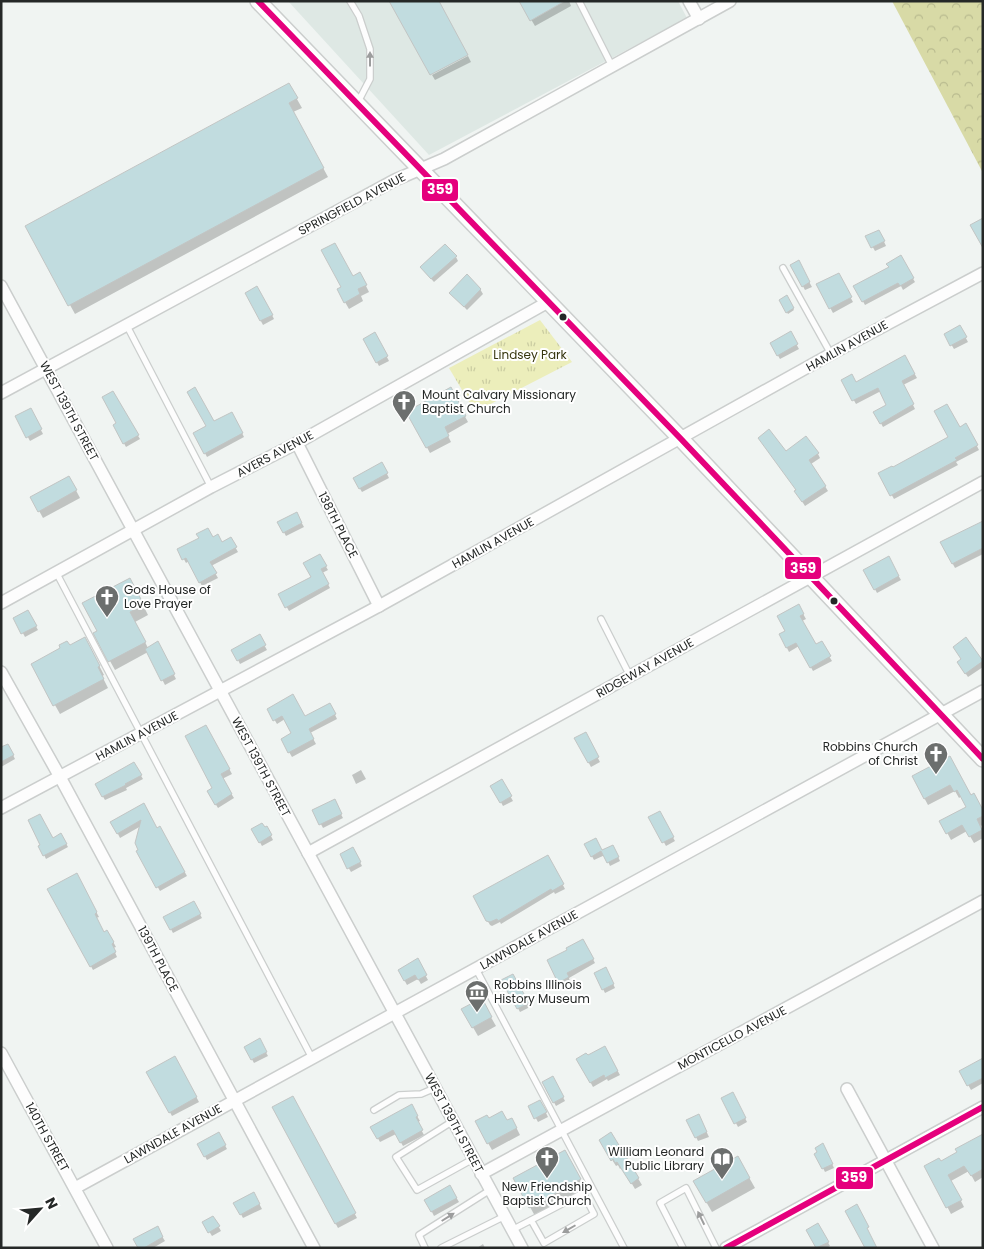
<svg xmlns="http://www.w3.org/2000/svg" width="984" height="1249" viewBox="0 0 984 1249" font-family="Poppins,sans-serif">
<style>
.built{fill:#dee8e4}
.grass{fill:url(#grass-tufts)}
.forest{fill:url(#forest-crowns)}
.shadow{fill:#0003}
.building{fill:#c1dcdf;stroke:#c2c5c4}
.lines{fill:none;stroke-linecap:round;stroke-linejoin:round}
.service-casing{stroke:#cbcecd;stroke-width:8}
.minor-casing{stroke:#cbcecd;stroke-width:14}
.secondary-casing{stroke:#cbcecd;stroke-width:18}
.service{stroke:#fdfdfd;stroke-width:5.5}
.minor{stroke:#fdfdfd;stroke-width:11}
.secondary{stroke:#fdfdfd;stroke-width:15}
.bus-1-casing{stroke:#fff;stroke-width:10}
.bus-1{stroke:#e5007d;stroke-width:6}
.oneway{fill:#9c9d9d}
.bus-dot{fill:#252827;stroke:#fff;stroke-width:2}
.labels{text-anchor:middle;stroke-width:4;stroke-linejoin:round;paint-order:stroke}
.street-label{font-size:12px;fill:#252827;stroke:#fff}
.park-label{font-size:12px;fill:#37360f;stroke:#fff}
.poi-label{font-size:12px;fill:#252827;stroke:#fff;text-anchor:start}
.line-badge{stroke:#fff;stroke-width:2}
.badge-label{font-size:14px;text-anchor:middle;font-weight:bold;fill:#fff}
</style>
<defs>
<pattern id="grass-tufts" width="24" height="20" patternUnits="userSpaceOnUse" patternTransform="scale(1.25)"><rect width="24" height="20" fill="#eceebb"/><path d="M3 7l-1-3M5 7V3M7 7l1-3M15 17l-1-3M17 17v-4M19 17l1-3" fill="none" stroke="#cacca1"/></pattern>
<pattern id="forest-crowns" width="20" height="18" patternUnits="userSpaceOnUse" patternTransform="scale(1.25)"><rect width="20" height="18" fill="#d8daa6"/><path d="M2 6a3 3 0 1 1 6 0M12 15a3 3 0 1 1 6 0" fill="none" stroke="#b9bb8f"/></pattern>
</defs>
<rect width="100%" height="100%" fill="#f0f4f2"/>
<polygon class="built" points="288,1 678,1 687,18 429,155"/>
<polygon class="grass" points="540,320 572,362 475,412 449,368"/>
<polygon class="forest" points="892,1 983,1 983,173"/>
<g class="shadow">
<polygon points="520,1 569,1 571,6 535,26"/>
<polygon points="468,56 471,62 435,80 432,75"/>
<polygon points="289,85 302,108 293,112 328,177 75,314 70,305"/>
<polygon points="879,231 886,246 875,251 867,237"/>
<polygon points="456,257 458,261 434,282 424,271"/>
<polygon points="900,257 915,282 903,290 901,286 865,305 855,287 890,268"/>
<polygon points="798,262 812,287 805,290 792,266"/>
<polygon points="360,274 369,292 361,296 363,301 349,309 338,290 353,277"/>
<polygon points="838,274 853,302 833,313 818,285"/>
<polygon points="257,287 274,319 263,325 246,293"/>
<polygon points="480,289 483,294 467,310 451,293"/>
<polygon points="786,297 794,310 788,314 780,301"/>
<polygon points="960,327 968,342 954,349 945,334"/>
<polygon points="790,333 799,349 780,359 771,344"/>
<polygon points="375,334 389,361 379,366 364,339"/>
<polygon points="905,357 917,378 903,385 915,409 883,427 875,412 888,405 881,391 856,404 843,381 856,383"/>
<polygon points="450,389 468,422 447,434 451,442 430,453 408,412"/>
<polygon points="112,393 140,439 126,447 114,425 118,424"/>
<polygon points="30,409 43,434 30,441 17,417"/>
<polygon points="232,413 244,437 207,457 195,434"/>
<polygon points="966,425 979,450 956,462 958,465 894,499 880,474 892,469 950,437 959,428"/>
<polygon points="786,453 818,454 820,458 811,464 828,491 805,506 798,495"/>
<polygon points="382,464 389,478 362,492 354,479"/>
<polygon points="69,477 80,498 43,518 32,498"/>
<polygon points="296,513 304,527 286,536 279,523"/>
<polygon points="983,522 983,554 955,568 942,543"/>
<polygon points="230,538 238,552 211,566 218,578 202,586 189,561 186,563 179,550 221,543"/>
<polygon points="319,555 328,570 322,573 330,588 289,611 280,595 313,578"/>
<polygon points="888,558 901,580 877,593 865,570"/>
<polygon points="135,589 148,615 135,622 148,648 160,647 176,679 165,685 148,652 115,670 110,661"/>
<polygon points="798,605 806,619 802,621 815,646 821,643 832,661 813,671 799,646 789,652 780,634 786,631"/>
<polygon points="28,612 38,630 25,637 15,618"/>
<polygon points="259,636 267,650 240,664 233,650"/>
<polygon points="69,647 90,648 104,675 102,676 108,688 60,714 32,664"/>
<polygon points="982,662 983,667 968,677 961,667"/>
<polygon points="330,704 337,719 310,733 316,744 292,757 282,740 293,734 285,719 277,724 268,709 305,718"/>
<polygon points="206,726 232,774 222,779 234,798 218,808 208,792 214,789"/>
<polygon points="585,734 600,762 591,767 576,739"/>
<polygon points="8,745 15,759 1,767 1,749"/>
<polygon points="950,758 971,797 983,812 983,825 980,826 983,833 983,838 974,843 967,831 951,840 941,821 968,808 962,796 959,798 955,791 928,805 913,777"/>
<polygon points="134,764 143,779 126,788 127,790 105,800 96,785"/>
<polygon points="361,770 366,779 356,784 352,775"/>
<polygon points="502,781 513,801 503,806 492,786"/>
<polygon points="144,804 157,830 160,828 187,876 160,891 138,852 140,850 141,826 120,838 112,822"/>
<polygon points="336,805 343,818 323,828 314,811"/>
<polygon points="659,813 675,841 666,846 650,817"/>
<polygon points="267,828 273,840 262,846 253,830"/>
<polygon points="61,835 68,847 46,859 40,846"/>
<polygon points="595,840 602,852 613,846 620,861 610,866 605,855 594,860 586,845"/>
<polygon points="353,849 362,866 351,872 341,855"/>
<polygon points="548,857 565,889 555,894 554,892 501,924 500,922 492,926 490,925 474,897"/>
<polygon points="76,875 99,917 96,918 104,933 107,931 116,947 113,948 117,957 93,970 49,889"/>
<polygon points="194,903 202,918 173,933 165,918"/>
<polygon points="583,940 595,963 569,978 570,982 561,986 559,982 569,951"/>
<polygon points="417,960 428,980 421,984 418,979 407,985 399,970"/>
<polygon points="608,973 615,988 605,993 603,989"/>
<polygon points="512,976 530,1007 520,1012 503,981"/>
<polygon points="481,1000 496,1026 478,1036 463,1010"/>
<polygon points="259,1040 268,1056 254,1063 245,1047"/>
<polygon points="605,1048 620,1075 608,1081 607,1079 593,1087 578,1059 587,1057"/>
<polygon points="175,1058 199,1102 172,1116 148,1073"/>
<polygon points="983,1060 983,1083 971,1090 961,1072"/>
<polygon points="553,1078 565,1101 556,1106 543,1083"/>
<polygon points="293,1098 357,1218 338,1228 273,1108"/>
<polygon points="723,1098 735,1098 747,1122 738,1127"/>
<polygon points="540,1101 548,1117 538,1122 530,1107"/>
<polygon points="411,1106 420,1121 417,1122 424,1135 403,1146 396,1134 380,1142 372,1128"/>
<polygon points="512,1119 520,1135 492,1150 476,1122 489,1120 507,1122"/>
<polygon points="701,1120 709,1137 698,1141 688,1121"/>
<polygon points="219,1134 227,1149 207,1160 199,1145"/>
<polygon points="611,1134 642,1185 635,1189 622,1167 620,1169 618,1165 616,1166 600,1141"/>
<polygon points="983,1136 983,1177 975,1182 969,1171 951,1181 964,1207 951,1214 926,1166 941,1163"/>
<polygon points="825,1149 834,1168 825,1172 816,1154"/>
<polygon points="564,1151 585,1189 535,1216 530,1207"/>
<polygon points="738,1158 755,1188 712,1212 694,1181"/>
<polygon points="450,1187 459,1202 434,1216 426,1200"/>
<polygon points="254,1194 262,1209 243,1218 235,1203"/>
<polygon points="213,1217 221,1231 212,1236 204,1223"/>
<polygon points="818,1225 830,1246 827,1248 817,1248 808,1231"/>
<polygon points="157,1228 165,1241 153,1248 139,1248"/>
<polygon points="483,1244 485,1248 477,1248"/>
</g>
<g class="building">
<polygon points="389,1 439,1 468,55 430,75"/>
<polygon points="519,1 565,1 530,21"/>
<polygon points="289,83 298,98 289,103 324,168 68,306 25,226"/>
<polygon points="983,218 983,248 970,225"/>
<polygon points="879,230 885,241 871,248 865,236"/>
<polygon points="335,243 353,276 360,272 367,285 358,289 360,294 344,303 337,289 341,287 321,250"/>
<polygon points="445,244 457,256 431,279 420,267"/>
<polygon points="901,255 914,278 900,286 898,283 862,302 853,286 889,267 886,264"/>
<polygon points="799,260 810,282 802,287 790,265"/>
<polygon points="839,273 852,297 829,309 816,284"/>
<polygon points="467,274 481,289 464,307 449,293"/>
<polygon points="257,286 273,315 260,321 245,293"/>
<polygon points="787,295 794,308 786,313 779,300"/>
<polygon points="960,325 967,337 950,346 944,334"/>
<polygon points="791,331 798,344 777,356 770,343"/>
<polygon points="375,332 388,356 376,363 363,339"/>
<polygon points="905,355 915,374 902,381 914,404 880,424 873,412 886,405 878,388 852,401 841,380 852,374 856,382"/>
<polygon points="195,387 214,421 232,412 243,433 204,454 193,433 206,426 187,392"/>
<polygon points="451,387 466,416 445,427 449,436 426,448 406,412"/>
<polygon points="113,391 139,435 123,444 113,425 116,423 102,397"/>
<polygon points="947,404 960,427 966,423 978,445 955,458 957,460 890,496 878,473 892,466 893,467 948,437 934,411"/>
<polygon points="31,408 42,429 26,438 15,416"/>
<polygon points="769,429 786,451 806,436 819,453 809,460 826,486 802,502 794,491 796,490 758,438"/>
<polygon points="382,462 388,473 359,489 353,478"/>
<polygon points="69,476 77,490 38,512 30,497"/>
<polygon points="297,512 302,523 283,533 277,522"/>
<polygon points="983,521 983,548 952,564 940,542"/>
<polygon points="208,528 213,537 218,534 222,542 231,537 237,547 210,562 217,573 199,583 186,558 182,560 177,549 199,538 196,534"/>
<polygon points="320,554 327,566 321,569 329,584 285,608 278,594 311,577 303,563"/>
<polygon points="889,556 899,576 874,590 863,570"/>
<polygon points="130,578 144,605 130,612 146,642 108,662 93,633 97,631 82,603"/>
<polygon points="799,604 804,614 800,616 816,644 822,641 831,656 810,668 796,643 786,648 779,634 785,631 777,616"/>
<polygon points="28,610 37,626 21,634 13,618"/>
<polygon points="260,634 266,645 237,661 231,650"/>
<polygon points="85,637 100,666 98,667 104,679 53,706 31,664 60,648 59,645 67,641 70,645"/>
<polygon points="966,637 983,661 965,674 957,662 961,659 953,647"/>
<polygon points="158,641 175,674 161,681 145,649"/>
<polygon points="293,694 305,716 330,703 336,714 309,729 314,739 288,753 281,739 291,733 282,716 273,721 267,709"/>
<polygon points="206,725 230,769 221,774 232,794 215,805 207,791 212,788 185,736"/>
<polygon points="586,732 599,757 588,763 574,738"/>
<polygon points="8,744 14,755 1,762 1,747"/>
<polygon points="950,756 971,795 974,793 983,810 983,816 977,819 982,830 969,837 962,825 946,834 939,821 966,807 957,790 954,792 950,785 924,799 912,776"/>
<polygon points="134,762 142,775 125,784 126,785 102,797 95,784"/>
<polygon points="502,779 512,796 500,803 490,786"/>
<polygon points="335,799 342,814 319,825 312,810"/>
<polygon points="144,803 157,828 160,826 185,872 156,888 136,851 138,850 135,843 141,820 117,834 110,822"/>
<polygon points="660,811 674,837 662,843 648,817"/>
<polygon points="40,814 53,838 61,833 67,844 43,856 38,846 40,845 28,820"/>
<polygon points="262,823 265,827 267,826 272,835 259,843 251,829"/>
<polygon points="596,838 602,850 613,845 619,857 607,863 601,851 591,857 584,844"/>
<polygon points="353,847 361,862 347,869 340,854"/>
<polygon points="548,855 564,884 552,891 551,889 498,921 497,919 490,922 486,921 473,896"/>
<polygon points="77,873 97,912 95,914 104,932 107,930 114,942 112,944 116,952 90,967 47,889"/>
<polygon points="194,901 201,914 170,930 163,917"/>
<polygon points="583,939 594,959 567,973 569,977 558,983 547,960 567,950 566,948"/>
<polygon points="418,958 427,975 418,980 415,975 404,981 398,970"/>
<polygon points="606,967 614,984 602,990 594,973"/>
<polygon points="513,974 529,1003 517,1009 501,980"/>
<polygon points="482,998 492,1017 472,1028 461,1009"/>
<polygon points="260,1038 267,1052 251,1060 244,1047"/>
<polygon points="605,1046 618,1071 605,1078 604,1075 590,1083 576,1059 586,1053 588,1055"/>
<polygon points="175,1056 197,1097 169,1113 146,1072"/>
<polygon points="983,1058 983,1078 967,1086 959,1071"/>
<polygon points="553,1076 564,1097 553,1103 542,1082"/>
<polygon points="733,1092 746,1118 734,1124 721,1098"/>
<polygon points="293,1096 356,1213 335,1224 272,1107"/>
<polygon points="540,1100 547,1112 534,1119 528,1106"/>
<polygon points="412,1104 418,1116 416,1117 423,1130 400,1143 393,1130 377,1139 370,1127"/>
<polygon points="502,1111 507,1120 512,1118 517,1128 487,1144 475,1121 487,1115 489,1118"/>
<polygon points="699,1114 707,1132 695,1138 686,1120"/>
<polygon points="219,1132 226,1145 204,1157 197,1144"/>
<polygon points="611,1132 639,1178 631,1184 617,1162 615,1163 613,1159 611,1161 599,1140"/>
<polygon points="983,1134 983,1169 971,1176 964,1166 948,1175 962,1200 946,1208 924,1166 939,1158 941,1161 957,1152 955,1149"/>
<polygon points="823,1143 833,1164 822,1169 814,1154 817,1152 815,1148"/>
<polygon points="565,1150 581,1179 529,1208 513,1178"/>
<polygon points="738,1156 750,1178 706,1203 693,1181"/>
<polygon points="450,1185 457,1198 431,1212 424,1200"/>
<polygon points="254,1192 260,1204 240,1215 233,1203"/>
<polygon points="857,1204 869,1227 867,1228 877,1248 865,1248 845,1211"/>
<polygon points="213,1216 220,1226 208,1233 202,1222"/>
<polygon points="818,1223 829,1242 816,1248 806,1230"/>
<polygon points="158,1226 163,1237 144,1248 138,1248 133,1239"/>
</g>
<g class="lines">
<g class="service-casing">
<g id="service">
<polyline points="350,1 359,16 370,49 370,79 358,102"/>
<polyline points="579,1 612,66"/>
<polyline points="783,268 831,354"/>
<polyline points="127,326 211,487"/>
<polyline points="56,572 312,1058"/>
<polyline points="601,619 630,676"/>
<polyline points="476,969 624,1248"/>
<polyline points="374,1110 399,1095 421,1094 435,1088"/>
<polyline points="453,1121 396,1157 417,1190 473,1159"/>
<polyline points="512,1230 583,1193 594,1214 544,1243 531,1220"/>
<polyline points="425,1248 419,1235 490,1190"/>
<polyline points="441,1248 505,1216"/>
<polyline points="683,1248 660,1203 686,1188 716,1248"/>
</g>
</g>
<g class="minor-casing">
<g id="minor">
<polyline points="689,1 699,19"/>
<polyline points="1,286 522,1248"/>
<polyline points="1,393 395,180 444,159 730,1"/>
<polyline points="297,443 379,606"/>
<polyline points="1,603 211,487 297,443 548,302"/>
<polyline points="1,672 60,777 314,1248"/>
<polyline points="1,808 379,606 831,354 983,273"/>
<polyline points="308,853 983,482"/>
<polyline points="1,1053 107,1248"/>
<polyline points="847,1089 933,1248"/>
<polyline points="481,1174 983,901"/>
<polyline points="75,1188 983,691"/>
<polyline points="726,1248 983,1107"/>
</g>
</g>
<g class="secondary-casing">
<polyline id="secondary" points="258,1 681,439 983,759"/>
</g>
<use href="#service" class="service"/>
<use href="#minor" class="minor"/>
<use href="#secondary" class="secondary"/>
<g class="bus-1-casing">
<g id="bus-1">
<polyline points="258,1 681,439 983,759"/>
<polyline points="726,1248 983,1107"/>
</g>
</g>
<use href="#bus-1" class="bus-1"/>
</g>
<defs><path id="oneway-solid" d="M-6-.8H1V-3.2L6.5 0L1 3.2V.8H-6Z" transform="scale(1.25)"/></defs>
<g class="oneway">
<use href="#oneway-solid" transform="translate(370 59) rotate(-90)"/>
<use href="#oneway-solid" transform="translate(448 1217) rotate(-32)"/>
<use href="#oneway-solid" transform="translate(701 1218) rotate(-116)"/>
<use href="#oneway-solid" transform="translate(569 1229) rotate(150)"/>
</g>
<defs>
<g id="church-pin" transform="scale(1.25)"><path d="M0 17L-7.5 6A9.5 9.5 0 1 1 7.5 6Z" fill="#6c6f6e" stroke="#fff"/><path d="M-1.2-6h2.4v3.5h3.3v2.4h-3.3V6h-2.4V-.1h-3.3v-2.4h3.3Z" fill="#fff"/></g>
<g id="museum-pin" transform="scale(1.25)"><path d="M0 17L-7.5 6A9.5 9.5 0 1 1 7.5 6Z" fill="#6c6f6e" stroke="#fff"/><path d="M0-6L6-3V-2H-6V-3ZM-5-1h2V3h-2ZM-1-1h2V3h-2ZM3-1h2V3H3ZM-6 4H6V6H-6Z" fill="#fff"/></g>
<g id="library-pin" transform="scale(1.25)"><path d="M0 17L-7.5 6A9.5 9.5 0 1 1 7.5 6Z" fill="#6c6f6e" stroke="#fff"/><path d="M-6-4Q-3-5.5-.7-3.5V5Q-3 3-6 4ZM6-4Q3-5.5 .7-3.5V5Q3 3 6 4Z" fill="#fff"/></g>
</defs>
<g fill-rule="evenodd">
<use href="#church-pin" x="404" y="402"/>
<use href="#church-pin" x="107" y="597"/>
<use href="#church-pin" x="936" y="754"/>
<use href="#museum-pin" x="477" y="992"/>
<use href="#church-pin" x="547" y="1158"/>
<use href="#library-pin" x="722" y="1159"/>
</g>
<g class="bus-dot">
<circle cx="563" cy="317" r="4.5"/>
<circle cx="834" cy="601" r="4.5"/>
</g>
<g class="labels">
<g class="street-label">
<text transform="translate(352 204) rotate(-28)" y="4">SPRINGFIELD AVENUE</text>
<text transform="translate(847 346) rotate(-29)" y="4">HAMLIN AVENUE</text>
<text transform="translate(69 411) rotate(62)" y="4">WEST 139TH STREET</text>
<text transform="translate(275 454) rotate(-28)" y="4">AVERS AVENUE</text>
<text transform="translate(338 525) rotate(63)" y="4">138TH PLACE</text>
<text transform="translate(493 543) rotate(-29)" y="4">HAMLIN AVENUE</text>
<text transform="translate(645 668) rotate(-29)" y="4">RIDGEWAY AVENUE</text>
<text transform="translate(137 736) rotate(-28)" y="4">HAMLIN AVENUE</text>
<text transform="translate(261 767) rotate(62)" y="4">WEST 139TH STREET</text>
<text transform="translate(529 940) rotate(-29)" y="4">LAWNDALE AVENUE</text>
<text transform="translate(158 959) rotate(62)" y="4">139TH PLACE</text>
<text transform="translate(732 1038) rotate(-28)" y="4">MONTICELLO AVENUE</text>
<text transform="translate(454 1123) rotate(62)" y="4">WEST 139TH STREET</text>
<text transform="translate(173 1134) rotate(-29)" y="4">LAWNDALE AVENUE</text>
<text transform="translate(47 1137) rotate(61)" y="4">140TH STREET</text>
</g>
<g class="park-label">
<text x="530" y="359">Lindsey Park</text>
</g>
<g class="poi-label">
<text x="422" y="399">Mount Calvary Missionary<tspan x="422" dy="14">Baptist Church</tspan></text>
<text x="124" y="594">Gods House of<tspan x="124" dy="14">Love Prayer</tspan></text>
<text x="918" y="751" text-anchor="end">Robbins Church<tspan x="918" dy="14">of Christ</tspan></text>
<text x="494" y="989">Robbins Illinois<tspan x="494" dy="14">History Museum</tspan></text>
<text x="704" y="1156" text-anchor="end">William Leonard<tspan x="704" dy="14">Public Library</tspan></text>
<text x="547" y="1191" text-anchor="middle">New Friendship<tspan x="547" dy="14">Baptist Church</tspan></text>
</g>
</g>
<g class="line-badge">
<rect x="421" y="178" width="38" height="24" rx="5" fill="#e5007d"/>
<rect x="784" y="556" width="38" height="24" rx="5" fill="#e5007d"/>
<rect x="835" y="1166" width="39" height="24" rx="5" fill="#e5007d"/>
</g>
<g class="badge-label">
<text x="440" y="194">359</text>
<text x="803" y="573">359</text>
<text x="854" y="1182">359</text>
</g>
<rect width="984" height="1249" fill="none" stroke="#252827" stroke-width="5"/>
<g transform="translate(40 1209) rotate(63)" stroke="#ffffff" stroke-width="4" paint-order="stroke">
<path d="M0-4L9 19L0 12L-9 19Z" fill="#252827"/>
<text y="-8" font-size="14" font-weight="bold" text-anchor="middle" fill="#252827">N</text>
</g>
</svg>
